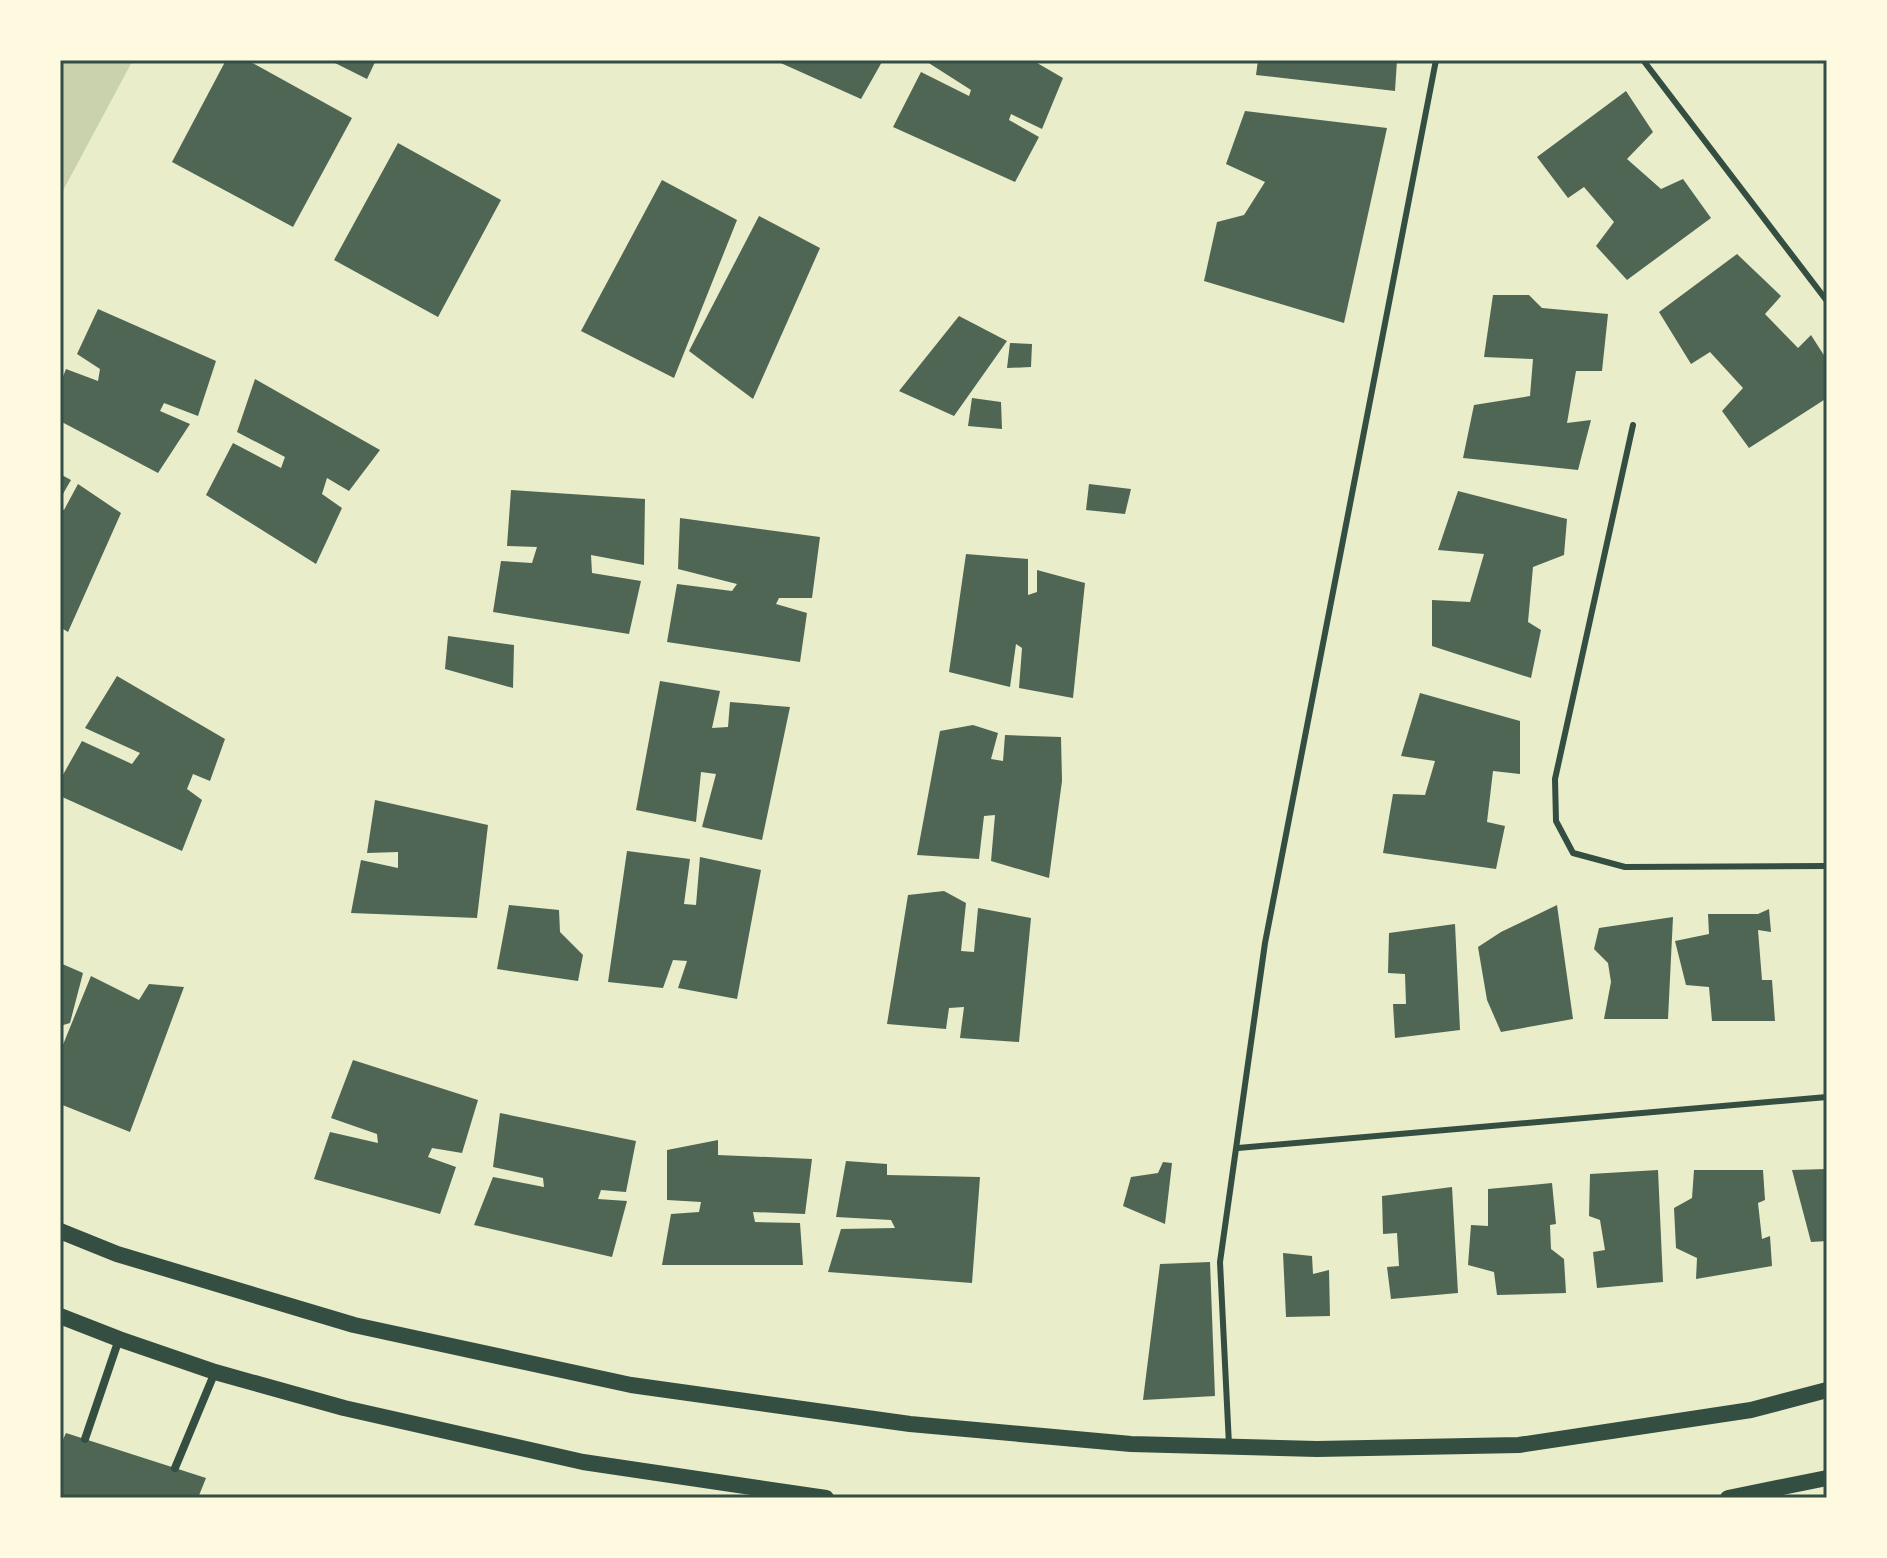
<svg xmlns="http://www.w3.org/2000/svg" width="1887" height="1558" viewBox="0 0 1887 1558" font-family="'Alegreya Sans',sans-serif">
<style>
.green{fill:#cad2ad}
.building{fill:#4f6655}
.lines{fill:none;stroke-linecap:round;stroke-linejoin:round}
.service{stroke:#344e41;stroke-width:6}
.minor{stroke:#344e41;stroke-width:8}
.secondary{stroke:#344e41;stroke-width:16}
.neatline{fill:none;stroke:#344e41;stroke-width:3}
</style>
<rect width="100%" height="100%" fill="#e9edc9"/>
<polygon class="green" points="60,60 133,60 60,196"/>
<g class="building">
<polygon points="226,60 247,60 352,118 293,227 172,162"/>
<polygon points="329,60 376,60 367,79"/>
<polygon points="774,60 883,60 861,99"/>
<polygon points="924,60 1032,60 1063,78 1042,129 1011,114 1009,120 1039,137 1015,182 893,127 921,72 969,96 971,90"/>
<polygon points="1258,60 1397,60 1395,91 1256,75"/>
<polygon points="1626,91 1653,132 1627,159 1661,189 1683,179 1711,218 1627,280 1596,246 1614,222 1584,187 1568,198 1537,157"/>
<polygon points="1245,111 1387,128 1344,323 1204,281 1217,222 1244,215 1265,182 1226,164"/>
<polygon points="398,143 501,200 438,317 334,260"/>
<polygon points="662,180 737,220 674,378 581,331"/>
<polygon points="759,216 820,248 753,399 689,351"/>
<polygon points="1737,254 1781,296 1765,314 1798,348 1811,335 1827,360 1827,398 1749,448 1722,411 1743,388 1710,352 1691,364 1659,312"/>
<polygon points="1493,295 1529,295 1542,308 1608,314 1602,371 1576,371 1567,423 1591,420 1578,470 1463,458 1474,405 1530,396 1533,359 1484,357"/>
<polygon points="98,309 216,361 198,416 164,403 160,411 190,424 158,473 60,421 60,384 66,369 98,381 100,369 77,354"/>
<polygon points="959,316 1007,341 954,416 899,391"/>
<polygon points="1010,343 1032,344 1031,367 1007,368"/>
<polygon points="255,379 380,450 349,491 327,478 322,494 342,508 316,564 206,495 233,443 281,468 285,457 237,432"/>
<polygon points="972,398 1001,402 1002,429 968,426"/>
<polygon points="60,474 71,480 60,499"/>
<polygon points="78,484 121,513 68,632 60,627 60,509 64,510"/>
<polygon points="1089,484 1131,489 1125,514 1086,510"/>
<polygon points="511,490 645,499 644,565 591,555 592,573 641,581 629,634 493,612 501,561 532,563 537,547 507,546"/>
<polygon points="1458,491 1567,519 1564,555 1533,567 1528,622 1541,630 1531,678 1432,646 1432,600 1470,602 1484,554 1438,550"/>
<polygon points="680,518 820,537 812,598 779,598 776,604 807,613 800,662 667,642 677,584 732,591 737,584 678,569"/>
<polygon points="966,554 1028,559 1028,595 1037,592 1037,570 1085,583 1073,698 1019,688 1022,648 1016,644 1010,687 949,672"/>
<polygon points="448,636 514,645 513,688 445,669"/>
<polygon points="117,676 225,739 210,781 193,774 187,789 202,800 182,851 60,796 60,780 82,741 132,764 140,753 85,728"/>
<polygon points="660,681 720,691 712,728 728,727 730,702 790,707 762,840 702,827 716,774 701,772 696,822 636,810"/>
<polygon points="1420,693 1520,721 1520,774 1493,771 1487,822 1505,826 1496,869 1383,853 1393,794 1425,795 1435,761 1401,756"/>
<polygon points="973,725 998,733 991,759 1003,761 1005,735 1061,737 1062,781 1049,878 991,861 995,815 984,816 979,859 917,855 940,731"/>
<polygon points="375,800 488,825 477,918 351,913 361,860 398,868 398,852 367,853"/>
<polygon points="627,851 690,859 684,904 696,905 700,857 761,870 737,999 678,988 687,961 673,960 663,988 608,982"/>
<polygon points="944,891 966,903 961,951 974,952 978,908 1031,918 1019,1042 960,1038 964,1007 949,1008 946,1029 887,1024 908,895"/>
<polygon points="509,905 559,910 560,932 583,955 578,981 497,969"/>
<polygon points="1557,905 1573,1019 1501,1032 1487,1000 1478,947 1501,932"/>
<polygon points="1769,909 1771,932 1758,930 1762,980 1772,980 1775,1021 1712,1021 1709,987 1686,985 1675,941 1709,934 1708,914 1758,914"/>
<polygon points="1673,917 1668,1019 1604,1019 1611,982 1608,963 1594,949 1599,928"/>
<polygon points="1455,924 1460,1030 1395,1038 1393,1004 1406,1004 1405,974 1388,973 1389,933"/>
<polygon points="60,963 83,973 70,1023 60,1026"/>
<polygon points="91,976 139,1000 149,984 184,987 130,1132 60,1104 60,1052"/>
<polygon points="353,1060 478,1100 462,1153 432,1148 428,1157 456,1167 440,1214 314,1179 330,1132 378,1143 377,1134 331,1118"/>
<polygon points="500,1113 636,1141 626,1192 601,1190 598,1199 627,1201 612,1257 474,1225 493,1177 544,1187 543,1178 493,1167"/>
<polygon points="718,1140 718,1155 812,1159 805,1214 753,1212 755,1222 800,1223 803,1265 662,1265 671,1214 699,1212 701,1202 667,1200 667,1150"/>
<polygon points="846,1161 887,1164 887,1175 980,1177 972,1283 828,1272 841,1229 895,1228 891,1220 836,1217"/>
<polygon points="1163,1162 1172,1163 1165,1224 1123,1206 1131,1177 1158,1173"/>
<polygon points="1827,1169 1827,1241 1811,1242 1792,1170"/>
<polygon points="1658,1170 1663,1282 1597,1288 1593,1252 1605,1250 1600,1220 1589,1216 1590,1174"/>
<polygon points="1694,1170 1763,1170 1765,1200 1758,1203 1762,1239 1770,1236 1772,1266 1696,1279 1697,1258 1676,1248 1674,1208 1692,1198"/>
<polygon points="1552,1183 1556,1224 1550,1225 1551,1249 1564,1259 1566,1293 1497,1295 1494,1272 1468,1265 1471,1225 1488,1226 1488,1189"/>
<polygon points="1452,1187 1458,1293 1391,1299 1387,1267 1399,1266 1397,1233 1383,1234 1382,1196"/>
<polygon points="1283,1253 1312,1256 1313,1274 1329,1270 1330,1316 1286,1317"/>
<polygon points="1210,1262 1215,1396 1143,1400 1160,1264"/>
<polygon points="66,1433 206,1478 198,1498 60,1498 60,1446"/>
</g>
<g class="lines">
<g class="service">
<polyline points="1643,60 1827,301"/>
<polyline points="1633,425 1555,779 1556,821 1573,853 1625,867 1827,866"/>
<polyline points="1238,1148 1827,1097"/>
<polyline points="1229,1445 1220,1262 1265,943 1436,60"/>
</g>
<g class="minor">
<polyline points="85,1439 119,1339"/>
<polyline points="175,1468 215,1372"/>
</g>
<g class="secondary">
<polyline points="60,1231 117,1254 354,1325 631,1385 910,1424 1131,1444 1317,1449 1519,1445 1751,1410 1827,1390"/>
<polyline points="60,1316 119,1339 215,1372 344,1408 583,1462 826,1498"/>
<polyline points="1728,1498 1827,1478"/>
</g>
</g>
<rect width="1887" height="1558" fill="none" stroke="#fefae0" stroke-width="124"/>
<rect x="62" y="62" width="1763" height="1434" class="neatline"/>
</svg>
